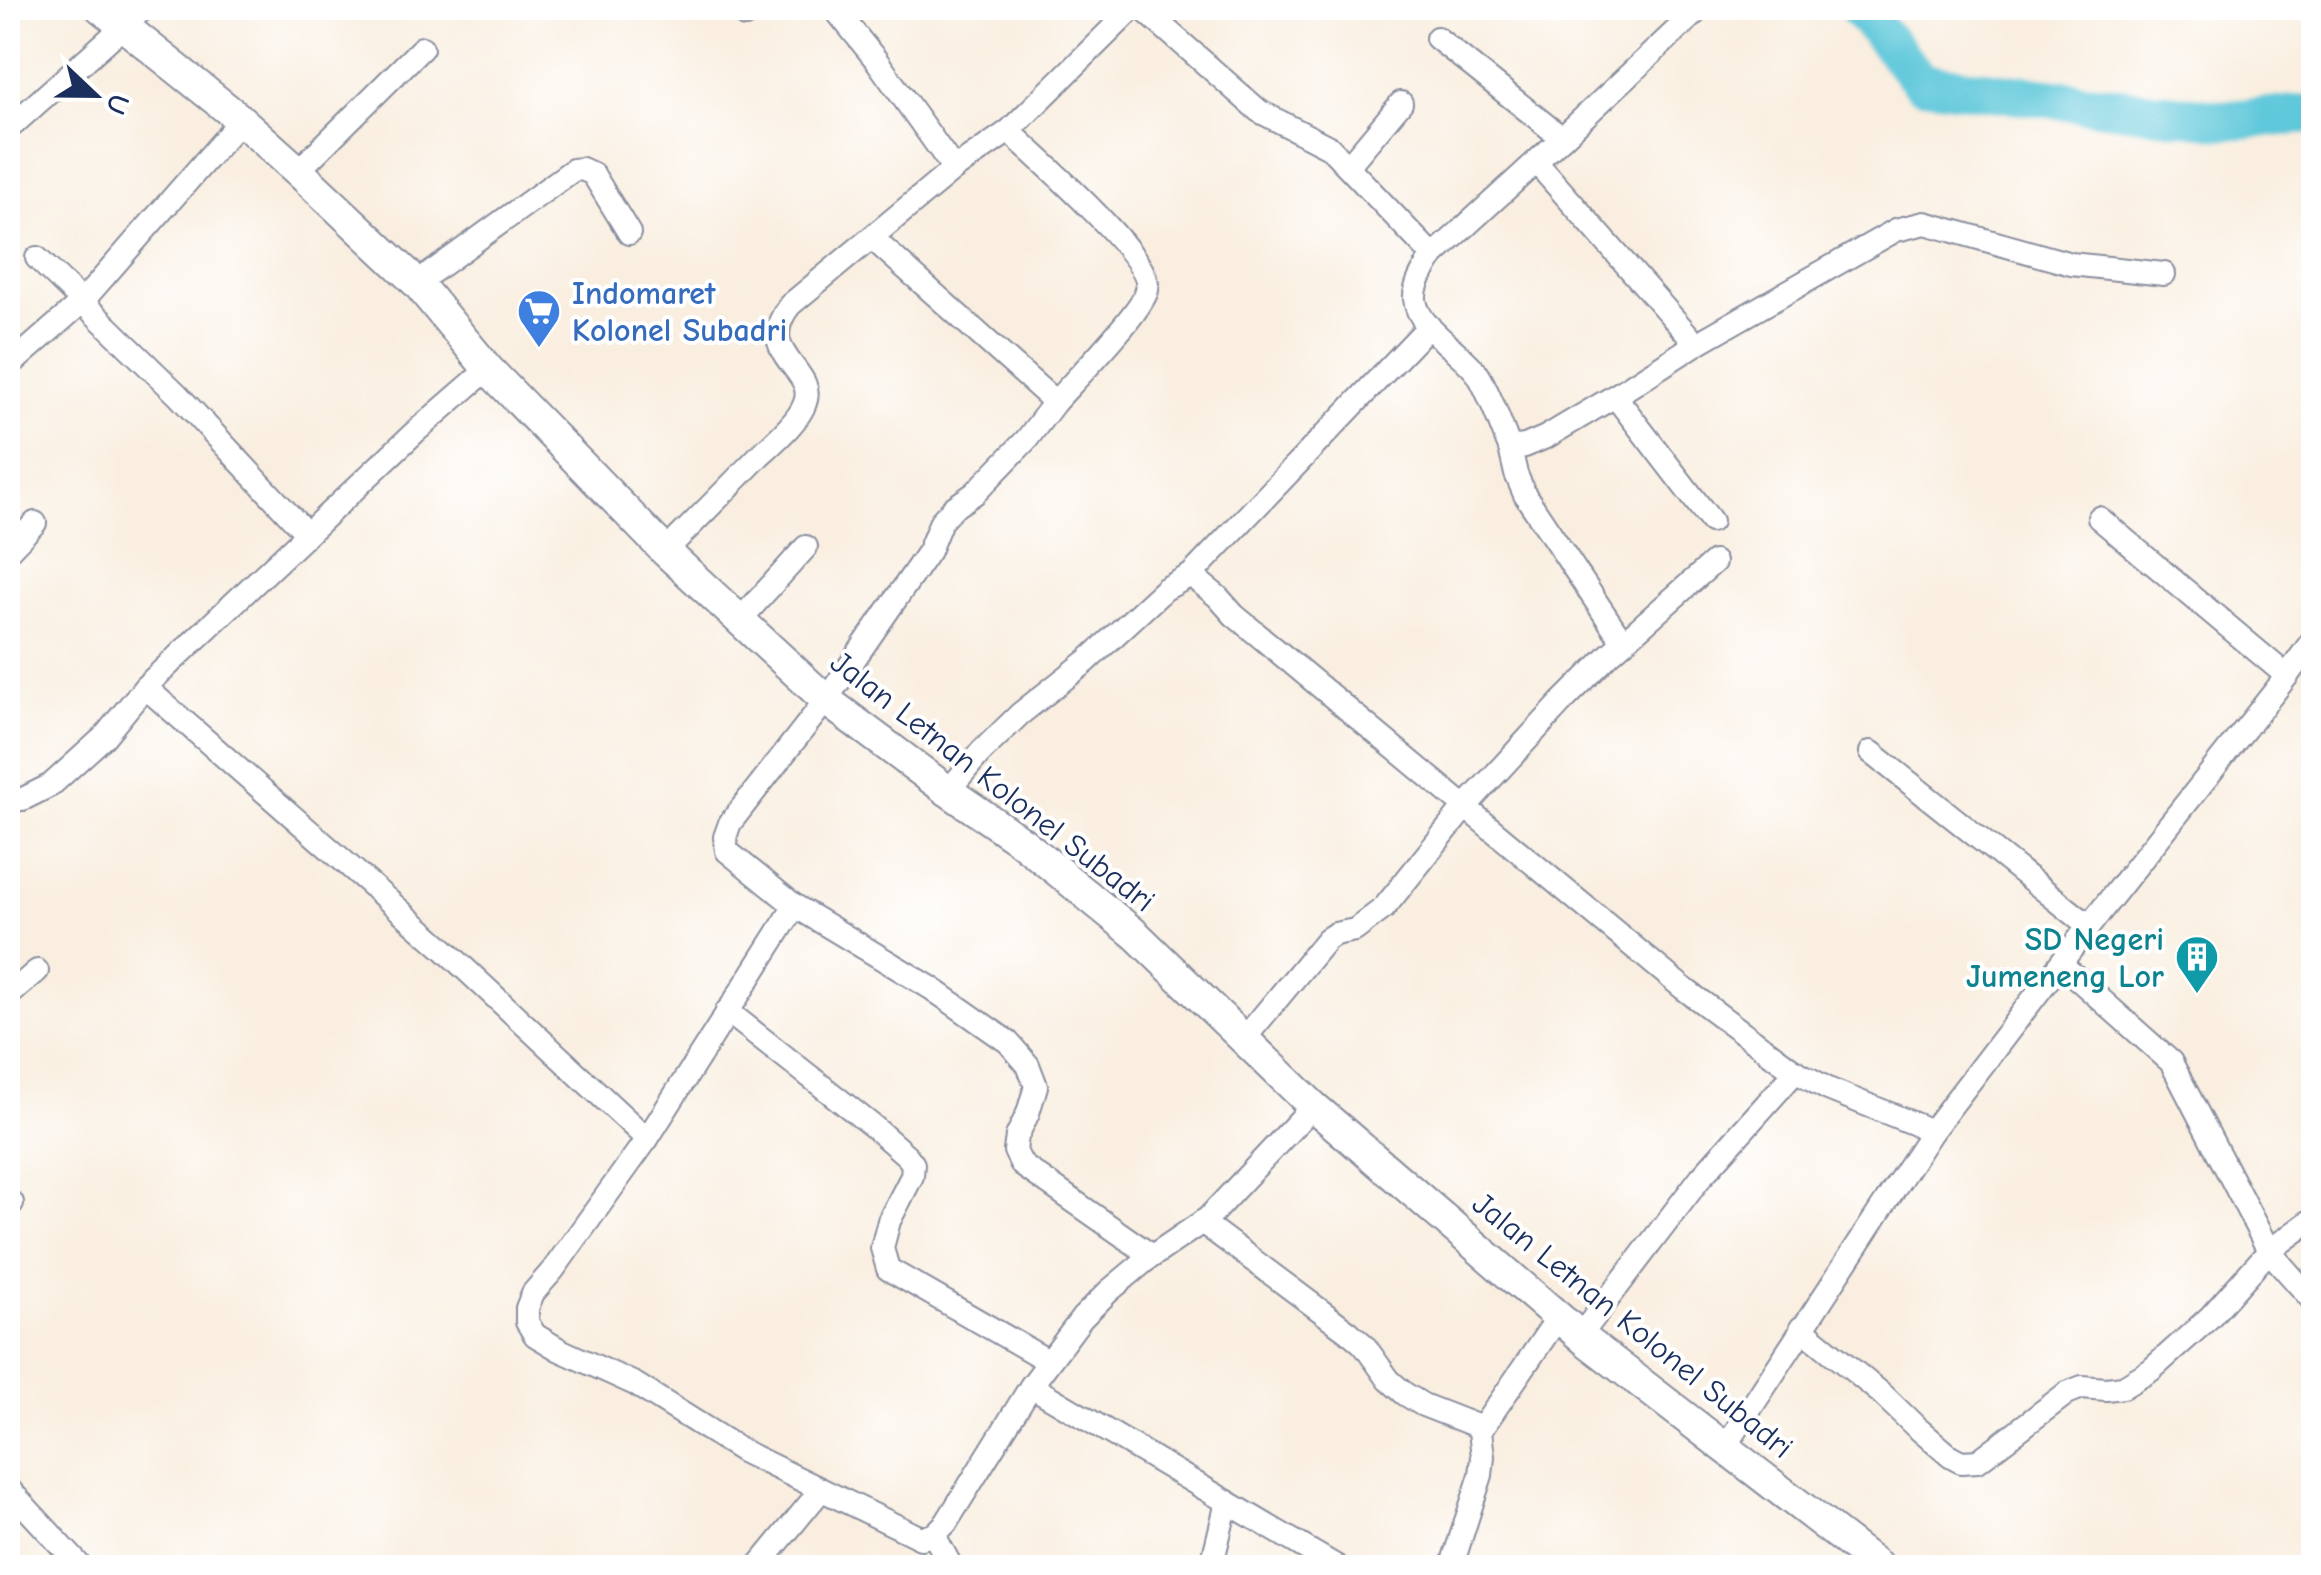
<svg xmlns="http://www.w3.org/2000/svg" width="2321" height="1575" viewBox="0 0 2321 1575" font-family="'Comic Neue',sans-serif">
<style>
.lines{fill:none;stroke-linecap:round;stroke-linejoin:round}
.river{stroke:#5fc8da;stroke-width:40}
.street-casing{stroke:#8a8e9e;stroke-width:26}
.secondary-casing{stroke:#8a8e9e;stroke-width:34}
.street{stroke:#fff;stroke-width:22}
.secondary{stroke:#fff;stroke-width:30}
.labels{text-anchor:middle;stroke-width:8;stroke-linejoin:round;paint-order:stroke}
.shop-label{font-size:32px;font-weight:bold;fill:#366cbe;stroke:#fff;text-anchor:start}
.street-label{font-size:32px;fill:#1b2f5e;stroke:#fff}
.culture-label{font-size:32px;font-weight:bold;fill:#0d838f;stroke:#fff;text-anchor:end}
</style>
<rect width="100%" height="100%" fill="#fff"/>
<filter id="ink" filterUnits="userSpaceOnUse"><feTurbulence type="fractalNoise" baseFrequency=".01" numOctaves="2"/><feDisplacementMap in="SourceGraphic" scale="20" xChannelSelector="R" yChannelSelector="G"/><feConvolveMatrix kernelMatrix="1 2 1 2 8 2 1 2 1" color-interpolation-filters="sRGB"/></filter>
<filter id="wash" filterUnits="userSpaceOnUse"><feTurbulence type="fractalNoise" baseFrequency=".0048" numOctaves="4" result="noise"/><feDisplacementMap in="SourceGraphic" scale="40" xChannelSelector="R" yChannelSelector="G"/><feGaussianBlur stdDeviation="2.25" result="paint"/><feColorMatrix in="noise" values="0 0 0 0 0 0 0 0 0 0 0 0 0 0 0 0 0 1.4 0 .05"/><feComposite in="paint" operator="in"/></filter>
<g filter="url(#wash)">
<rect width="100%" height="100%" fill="#f9eedf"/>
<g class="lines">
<polyline class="river" points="1859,8 1921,82 2224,120 2314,114"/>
</g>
</g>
<g filter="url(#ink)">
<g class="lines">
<g class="street-casing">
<g id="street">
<polyline points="834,8 877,61 954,169"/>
<path d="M1142 8 1259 111 1329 147 1433 256C1425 268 1414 284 1415 299 1417 329 1464 352 1479 376 1492 399 1500 424 1510 448L1525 446 1546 437 1615 396 1696 344 1896 230 1925 223 2071 264 2164 274"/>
<polyline points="745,16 756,8"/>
<polyline points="8,129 144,8"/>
<path d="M1009 131C1034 155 1155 259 1147 290 1142 312 1073 382 1055 402"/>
<polyline points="1562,138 1700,8"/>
<polyline points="1536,162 1696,344"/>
<polyline points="1349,165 1401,103"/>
<polyline points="298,171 422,48"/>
<polyline points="872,238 1055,402 1027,439 975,493 953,508 941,521 929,551 826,700 730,823 725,837 727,851 795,906 647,1139 553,1270 533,1293 527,1308 527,1322 535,1335 560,1350 635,1384 742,1451 921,1538 934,1535 946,1523 1031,1386"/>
<polyline points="1433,256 1562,138 1437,38"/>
<polyline points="37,258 178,395 307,534"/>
<polyline points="417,283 573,170 582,169 593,174 629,233"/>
<polyline points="8,367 81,303 241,120"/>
<polyline points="1615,396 1711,521"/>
<polyline points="1510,448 1516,474 1525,495 1623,642"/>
<polyline points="2099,518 2287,676"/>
<polyline points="8,551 35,523"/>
<path d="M665 551C697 520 728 488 759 456 773 443 799 421 805 403 818 369 752 354 790 305L954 169 1009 131 1133 8"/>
<polyline points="1191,575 1429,326"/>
<polyline points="740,620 806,547"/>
<polyline points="145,687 445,950 647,1139"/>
<polyline points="1871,752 2089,926"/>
<polyline points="948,791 980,753 1020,714 1087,661 1165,589 1191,575 1218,597 1234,615 1683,988 1793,1070 1828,1089 1932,1131"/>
<polyline points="8,799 23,799 51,785 104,737 145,687 414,433 488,369"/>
<polyline points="795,906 931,988 1008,1042 1028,1065 1036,1086 1028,1113 1017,1136 1015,1151 1022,1165 1152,1256"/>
<polyline points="2061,964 2171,1062 2269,1251 2314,1302"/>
<polyline points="8,996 37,971"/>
<polyline points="727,1011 875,1128 907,1156 913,1164 912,1176 889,1221 882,1248 888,1269 1048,1361"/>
<polyline points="1244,1039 1327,939 1335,934 1355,930 1384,908 1465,807 1561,703 1610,654 1714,562"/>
<polyline points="1313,1106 1208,1218 1145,1261 1109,1291 1082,1318 1031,1386 1339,1568"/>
<polyline points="8,1208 12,1203"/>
<polyline points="1202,1222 1349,1332 1364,1345 1389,1380 1405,1394 1423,1405 1482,1428"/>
<polyline points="1801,1328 1882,1394 1915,1426 1950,1456 1961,1462 1978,1461 2067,1393 2082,1387 2106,1389 2123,1387 2151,1370 2210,1317 2269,1251 2314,1218"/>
<polyline points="1580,1336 1701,1177 1796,1071"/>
<polyline points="1726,1446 1932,1131 2089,926 2287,676 2314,638"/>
<polyline points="8,1488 82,1568"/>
<polyline points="934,1535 952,1568"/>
<polyline points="757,1568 821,1490"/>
<polyline points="1211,1568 1227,1502"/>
<polyline points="1451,1568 1481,1475 1483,1457 1480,1431 1559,1316"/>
</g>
</g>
<g class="secondary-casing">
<polyline id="secondary" points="101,8 241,120 298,171 417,283 488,369 665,551 826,700 948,791 1022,842 1135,934 1313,1106 1585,1340 1881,1568"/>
</g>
<use href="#street" class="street"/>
<use href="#secondary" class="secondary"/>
</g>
</g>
<defs>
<g id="supermarket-pin" transform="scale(2.25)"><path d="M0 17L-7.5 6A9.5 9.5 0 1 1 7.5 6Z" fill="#3f7fe0" stroke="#fff"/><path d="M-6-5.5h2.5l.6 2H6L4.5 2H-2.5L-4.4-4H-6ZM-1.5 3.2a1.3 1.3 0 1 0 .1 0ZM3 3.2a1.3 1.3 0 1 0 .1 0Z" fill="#fff"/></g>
<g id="building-pin" transform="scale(2.25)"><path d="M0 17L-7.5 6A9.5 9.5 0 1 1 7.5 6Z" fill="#0f9aa8" stroke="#fff"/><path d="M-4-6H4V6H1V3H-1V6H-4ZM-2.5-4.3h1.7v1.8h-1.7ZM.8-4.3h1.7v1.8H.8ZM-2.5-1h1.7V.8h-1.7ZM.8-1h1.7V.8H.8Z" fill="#fff"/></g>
</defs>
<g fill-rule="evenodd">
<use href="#supermarket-pin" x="539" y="311"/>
<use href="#building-pin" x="2197" y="957"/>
</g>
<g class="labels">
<g class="shop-label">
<text x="572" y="304">Indomaret<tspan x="572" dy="37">Kolonel Subadri</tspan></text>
</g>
<g class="street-label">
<text transform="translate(993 781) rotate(38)" y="11">Jalan Letnan Kolonel Subadri</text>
<text transform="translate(1633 1325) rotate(39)" y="11">Jalan Letnan Kolonel Subadri</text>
</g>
<g class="culture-label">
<text x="2164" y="950">SD Negeri<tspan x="2164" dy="37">Jumeneng Lor</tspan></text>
</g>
</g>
<rect width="2321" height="1575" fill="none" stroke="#fff" stroke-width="40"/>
<g transform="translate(95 95) rotate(112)" stroke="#ffffff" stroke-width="8" paint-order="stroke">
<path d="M0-8L18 38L0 25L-18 38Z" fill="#1b2f5e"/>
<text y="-15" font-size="28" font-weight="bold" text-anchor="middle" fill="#1b2f5e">U</text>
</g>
</svg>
